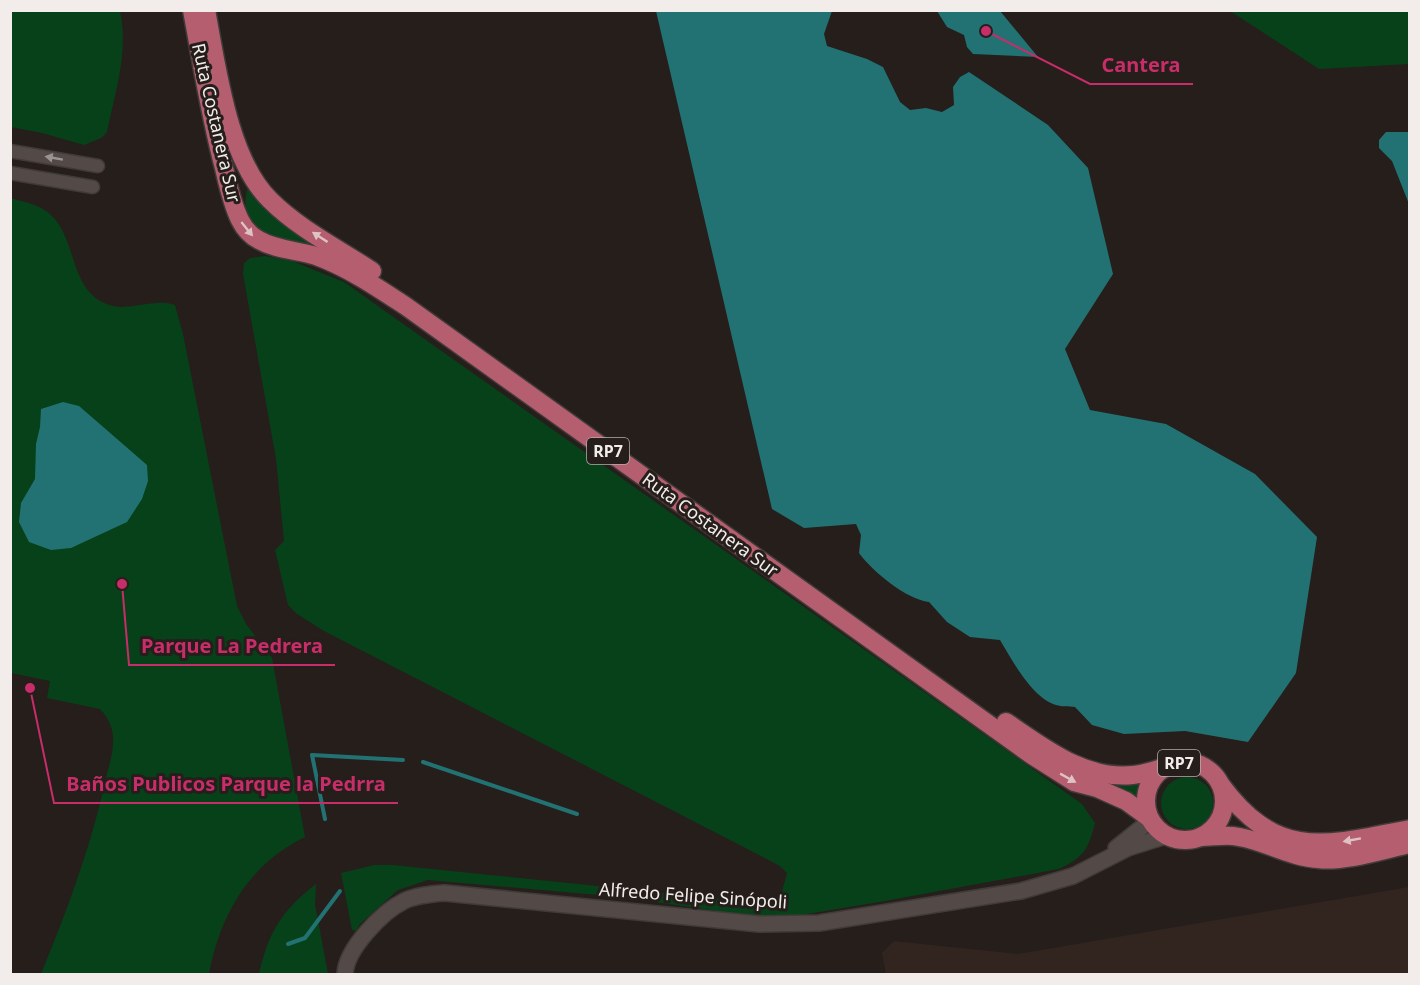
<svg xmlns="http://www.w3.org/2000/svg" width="1420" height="985" viewBox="0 0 1420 985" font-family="'Noto Sans',sans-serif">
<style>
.built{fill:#32251f}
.green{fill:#074119}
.water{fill:#227273}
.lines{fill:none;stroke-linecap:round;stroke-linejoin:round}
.stream{stroke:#227273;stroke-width:4}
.minor-casing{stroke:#403a38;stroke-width:15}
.tertiary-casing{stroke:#403a38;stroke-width:18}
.primary-casing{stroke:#403a38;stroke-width:21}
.minor{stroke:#534a47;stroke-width:12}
.tertiary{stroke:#534a47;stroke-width:15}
.primary{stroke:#b45e6f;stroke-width:18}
.oneway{fill:#9b9391}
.oneway2{fill:#dfc2c6}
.labels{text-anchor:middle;stroke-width:6;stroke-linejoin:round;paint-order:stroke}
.shield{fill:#251e1b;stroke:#b4afad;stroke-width:1.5}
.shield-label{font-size:16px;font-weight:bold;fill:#f2edeb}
.street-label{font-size:18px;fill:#f2edeb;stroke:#251e1b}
.leader{fill:none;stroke:#c72d69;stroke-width:2}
.callout-dot{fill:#c72d69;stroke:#251e1b;stroke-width:2}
.callout-label{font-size:20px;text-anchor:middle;font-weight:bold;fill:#c72d69;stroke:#251e1b;stroke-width:6;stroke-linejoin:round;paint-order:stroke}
</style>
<rect width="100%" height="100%" fill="#251e1b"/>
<polygon class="built" points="1409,887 1409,974 886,974 882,953 894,941 1018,954"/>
<g class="green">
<path d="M10 11H120C129 52 115 92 107 132L101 138 84 145 42 133 11 127Z"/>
<polygon points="1230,11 1409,11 1409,64 1319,69"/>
<path d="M254 187 265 207 318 248 380 283 1058 766C1094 780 1106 782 1144 779 1139 789 1136 796 1139 808L1121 794 1062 772 372 281C358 273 343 263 327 257 308 250 270 245 256 234 245 224 244 203 247 190Z"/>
<path d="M10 198C21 201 32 203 41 208 78 227 66 283 102 302 126 315 151 297 175 305L183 334 237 606 246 624 272 658 305 837C249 864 220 915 209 974H41C66 913 89 852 104 787 107 771 114 754 113 738 113 727 107 716 100 709L47 698 50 681 11 673Z"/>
<path d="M265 256 292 261 344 282C590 456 836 629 1082 804L1095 823C1088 850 1084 857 1059 869L885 901 795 916H751L621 897 428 880 398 890 360 924 356 931 352 930 341 873 374 865H393L743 901 775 900 781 895 787 873 780 866 761 856 324 631 297 614 288 605 275 550 284 541 276 459 243 274 244 263 250 258Z"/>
<circle cx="1187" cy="803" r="26"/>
<path d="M316 884 315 904 328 974H259C268 933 282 910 316 884Z"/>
</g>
<g class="water">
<path d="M656 11H832L824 34 827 46 867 59 883 67 900 102 910 110 926 108 942 112 954 105 953 87 960 77 969 72 1048 125 1088 168 1113 274 1065 349 1090 410 1166 424 1255 474 1317 537 1296 673 1248 742 1185 731 1124 734 1092 725 1075 707C1069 706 1062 707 1056 705 1032 698 1012 660 1000 640L970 637 947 622 929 602C906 599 873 572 859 553L861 535 856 524 804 528 772 509Z"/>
<polygon points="937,11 1000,11 1038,57 973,54 967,47 964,35 947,27"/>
<polygon points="1386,132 1409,132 1409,204 1392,161 1379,148 1379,140"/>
<polygon points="63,402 79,406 147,465 148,481 142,499 127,522 71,548 51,550 29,542 19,522 21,503 35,479 36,444 40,427 41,409"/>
</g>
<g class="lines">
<g class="stream">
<polyline points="423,762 577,814"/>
<polyline points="325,819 312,755 403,760"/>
<polyline points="288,944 305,938 340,891"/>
</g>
<g class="minor-casing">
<g id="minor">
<polyline points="10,151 98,166"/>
<polyline points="10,173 93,187"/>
</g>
</g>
<g class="tertiary-casing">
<g id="tertiary">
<polyline points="1116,848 1151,820"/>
<path d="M345 974C346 949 382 912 404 901 417 895 432 894 445 893L759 924 819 923 1021 891 1073 876 1128 848 1166 836"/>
</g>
</g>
<g class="primary-casing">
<g id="primary">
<path d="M192 10C202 63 210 116 224 168 228 185 232 204 240 220 244 228 251 236 259 240 276 250 297 250 316 256 349 268 378 288 407 307L1033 756 1074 782 1097 788 1126 801 1148 817"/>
<path d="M206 10C217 67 228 159 270 200 299 229 339 249 372 271"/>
<path d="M1006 722C1045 748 1084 780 1133 775 1147 774 1161 768 1174 764"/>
<circle cx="1185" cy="801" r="39"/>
<path d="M1221 785C1278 862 1327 845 1410 829"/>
<path d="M1200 837C1211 837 1222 835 1233 836 1262 839 1288 857 1318 859 1346 862 1382 850 1410 844"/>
</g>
</g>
<use href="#minor" class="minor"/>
<use href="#tertiary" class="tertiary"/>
<use href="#primary" class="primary"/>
</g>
<defs><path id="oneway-solid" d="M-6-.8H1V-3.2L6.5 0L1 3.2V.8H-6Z" transform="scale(1.5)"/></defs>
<use class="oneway" href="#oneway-solid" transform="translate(54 158) rotate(-170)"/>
<g class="oneway2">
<use href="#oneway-solid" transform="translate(247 229) rotate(51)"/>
<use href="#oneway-solid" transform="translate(320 237) rotate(-147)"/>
<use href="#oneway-solid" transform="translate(1068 778) rotate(29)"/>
<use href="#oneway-solid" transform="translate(1352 840) rotate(170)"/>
</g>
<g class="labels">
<g class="shield">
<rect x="587" y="438" width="42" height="26" rx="4.5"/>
<rect x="1158" y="750" width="42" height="26" rx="4.5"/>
</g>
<g class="shield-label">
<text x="608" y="457">RP7</text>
<text x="1179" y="769">RP7</text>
</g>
<g class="street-label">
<text transform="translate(216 123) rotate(77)" y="6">Ruta Costanera Sur</text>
<text transform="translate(710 525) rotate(36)" y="6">Ruta Costanera Sur</text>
<text transform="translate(693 896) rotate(4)" y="6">Alfredo Felipe Sinópoli</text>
</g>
</g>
<path class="leader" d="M986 31L1090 84H1193M122 584L129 665H335M30 688L54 803H398"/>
<g class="callout-dot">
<circle cx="986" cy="31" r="6"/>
<circle cx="122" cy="584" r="6"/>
<circle cx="30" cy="688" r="6"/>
</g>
<g class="callout-label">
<text x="1141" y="72">Cantera</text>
<text x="232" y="653">Parque La Pedrera</text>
<text x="226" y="791">Baños Publicos Parque la Pedrra</text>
</g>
<rect width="1420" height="985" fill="none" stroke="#f2edeb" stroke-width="24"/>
</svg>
